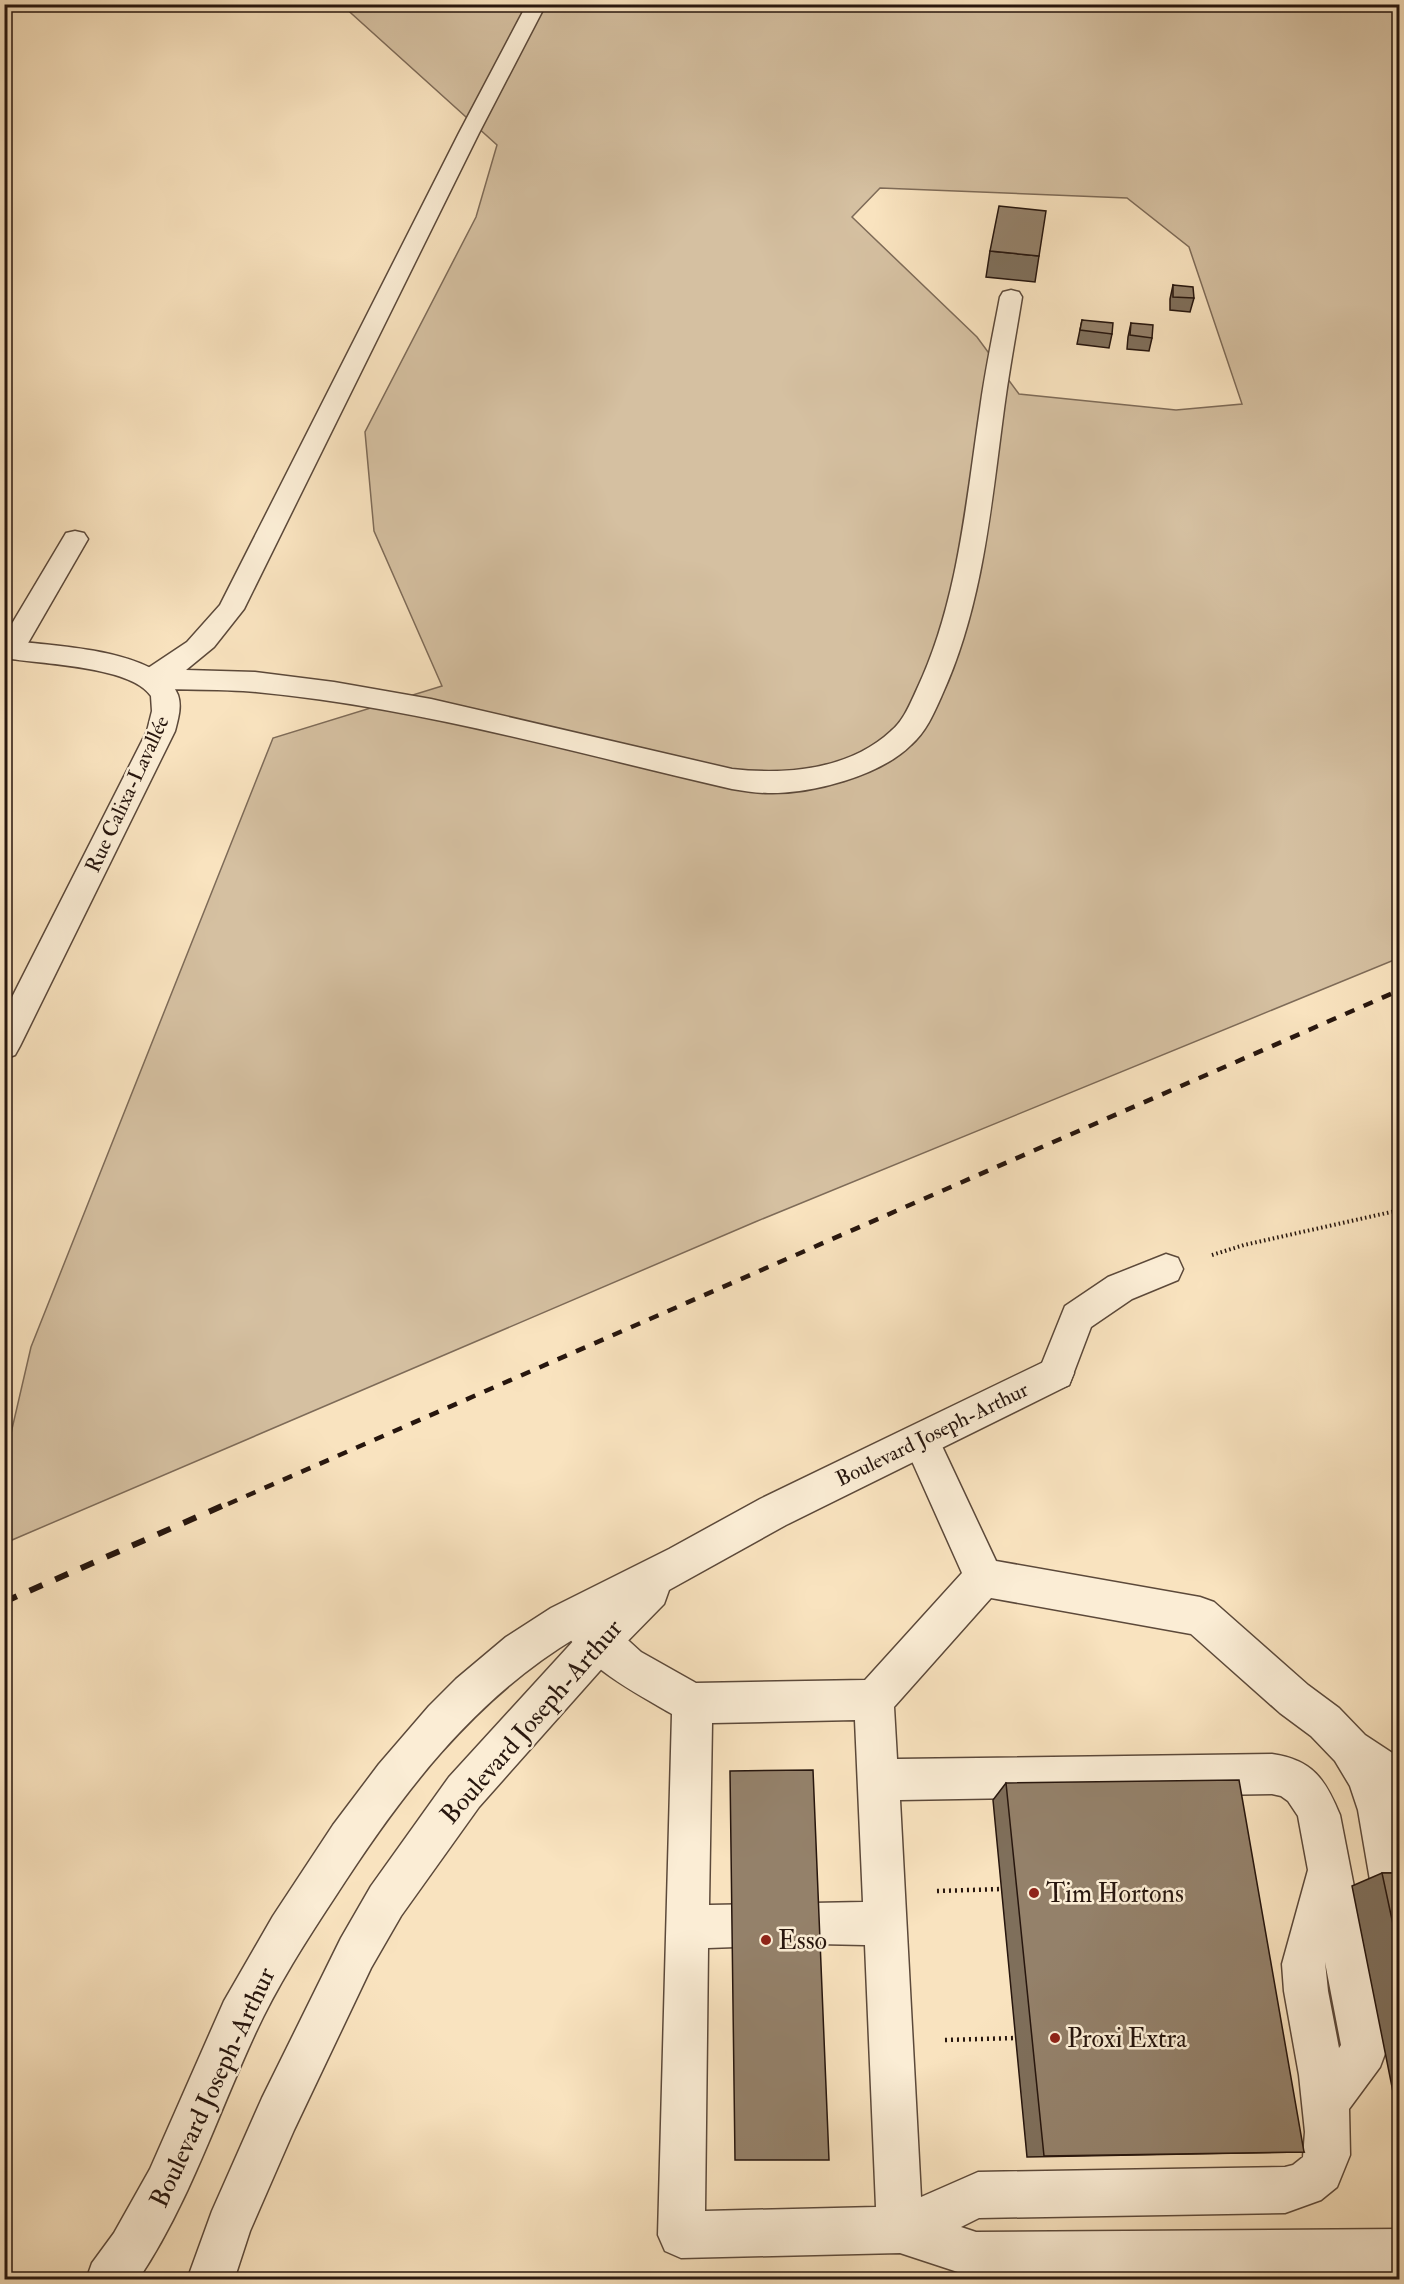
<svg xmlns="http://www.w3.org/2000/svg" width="1404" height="2284" viewBox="0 0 1404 2284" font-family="'IM FELL Double Pica',serif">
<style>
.green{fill:#d5c0a1;stroke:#7e6b58;stroke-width:1.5;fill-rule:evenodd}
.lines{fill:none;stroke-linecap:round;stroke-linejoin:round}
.service-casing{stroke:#5c493a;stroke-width:3}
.minor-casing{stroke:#5c493a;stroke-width:3}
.path-far1{stroke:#27160e;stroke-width:4;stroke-dasharray:1.5 3;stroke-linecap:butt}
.path{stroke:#27160e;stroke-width:4.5;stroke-dasharray:2 4;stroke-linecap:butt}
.service{fill:#fbedd5;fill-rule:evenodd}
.minor{fill:#fbedd5;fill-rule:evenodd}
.rail-far1{stroke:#27160e;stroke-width:4.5;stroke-dasharray:10 10;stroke-linecap:butt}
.rail{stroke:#27160e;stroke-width:6;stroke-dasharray:14 14;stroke-linecap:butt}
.wall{fill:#7f6f5b;stroke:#27160e;stroke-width:1.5}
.building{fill:#94816a;stroke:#27160e;stroke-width:1.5}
.poi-dot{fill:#8f2418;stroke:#fbedd5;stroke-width:2}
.labels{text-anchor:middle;stroke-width:5;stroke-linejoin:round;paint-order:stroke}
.street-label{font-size:21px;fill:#27160e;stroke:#fbedd5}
.near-street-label{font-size:26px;fill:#27160e;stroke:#fbedd5}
.near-poi-label{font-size:26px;fill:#27160e;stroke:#fbedd5;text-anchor:start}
</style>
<rect width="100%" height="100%" fill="#f9e3bf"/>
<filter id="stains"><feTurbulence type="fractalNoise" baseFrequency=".00333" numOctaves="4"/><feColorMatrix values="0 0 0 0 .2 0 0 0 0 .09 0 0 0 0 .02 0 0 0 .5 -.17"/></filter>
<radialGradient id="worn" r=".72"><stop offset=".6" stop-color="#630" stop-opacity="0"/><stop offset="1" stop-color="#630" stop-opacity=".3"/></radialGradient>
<path class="green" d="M850 4 851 11 887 4 1399 5V958L755 1222 5 1543V1459L31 1347 273 738 442 686 374 531 365 432 476 217 497 145 342 5ZM880 188 1127 198 1189 247 1242 404 1176 410 1019 394 977 337 852 217Z"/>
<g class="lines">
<g class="service-casing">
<g id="service">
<path d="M527 4H546L479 133 244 609 214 647 186 670 255 672 334 682 431 699 732 769C786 775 849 770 891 731 904 720 910 704 917 689 958 602 966 503 980 409 985 372 993 334 1000 297L1003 292 1011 290 1019 292 1022 297C1016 334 1009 371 1004 409 991 506 983 605 942 695 934 713 926 732 911 745 880 776 811 794 768 793 756 793 744 791 732 789 575 753 417 707 256 692 222 689 187 690 152 689L142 686 138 679 142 672 187 642 220 605 459 133Z"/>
<polygon points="75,531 84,533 88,539 20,657 10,659 4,658 4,637 66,533"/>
<polygon points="1166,1254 1178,1258 1183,1269 1178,1280 1132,1299 1091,1327 1069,1385 1056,1390 1043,1385 1038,1373 1065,1306 1108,1277"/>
<path d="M921 1424 934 1429 996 1561 1200 1597 1214 1602 1308 1685 1339 1708 1365 1735 1400 1758V1803L1397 1802 1400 1810V1904L1392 1907 1377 1901 1371 1886 1358 1810 1350 1786 1335 1761 1311 1736 1280 1713 1191 1634 991 1598 894 1707 897 1759 1272 1754C1313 1760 1325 1779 1340 1815L1386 2051 1380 2067 1349 2109 1350 2155 1337 2187 1321 2200 1285 2213 979 2218 961 2227 976 2232 1400 2229V2275L976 2278 900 2253 681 2258 665 2251 658 2235 672 1714C636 1693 579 1664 562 1625L568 1611 582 1605 596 1611 641 1652 696 1683 865 1680 962 1573 903 1441 908 1429ZM855 1720 863 1902 709 1905 712 1723ZM1272 1794 1281 1796 1288 1801 1298 1816 1308 1870 1282 1964 1284 1991 1299 2075 1305 2132 1303 2157 1293 2165 1285 2167 978 2172 921 2197 900 1800ZM818 1944 865 1945 876 2207 705 2211 708 1948ZM1325 1962 1341 2045 1339 2048 1328 1991Z"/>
</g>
</g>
<g class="minor-casing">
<g id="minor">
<path d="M4 640C48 646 161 648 178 695 182 707 178 719 175 731L20 1046 15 1055 4 1059V1013L147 731 152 711 151 696C131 666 40 664 4 658Z"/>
<path d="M1056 1356 1069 1361 1074 1373 1069 1385 786 1525 669 1590 664 1604 614 1655 479 1807 401 1916 371 1968 294 2130 250 2231 234 2280H187L212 2211 262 2098 341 1938 371 1886 449 1777 577 1637C473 1699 400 1796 335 1897 306 1941 277 1986 255 2034 217 2116 189 2204 138 2280H86L92 2263 114 2233 150 2169 224 2001 273 1916 333 1825 379 1764 429 1706 456 1679 506 1637 551 1608 669 1549 760 1499Z"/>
</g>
</g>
<polyline class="path-far1" points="1212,1255 1244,1245 1400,1210"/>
<g class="path">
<polyline points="937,1891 1002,1889"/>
<polyline points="945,2040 1016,2038"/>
</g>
<use href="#service" class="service"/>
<use href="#minor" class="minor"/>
<polyline class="rail-far1" points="228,1504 1400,990"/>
<polyline class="rail" points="4,1602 231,1502"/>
</g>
<g class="wall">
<polygon points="990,251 1039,256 1035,282 986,277"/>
<polygon points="1173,285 1194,298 1190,312 1170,310 1170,299"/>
<polygon points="1082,320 1112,334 1109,348 1077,344"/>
<polygon points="1131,323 1152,338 1149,351 1127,349 1128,337"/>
<polygon points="1006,1783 1304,2152 1027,2157 993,1800"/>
<polygon points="1382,1873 1400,1873 1400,2092 1393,2092 1352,1886"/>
</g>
<g class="building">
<polygon points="999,206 1046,211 1039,256 990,251"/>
<polygon points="1173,285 1193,287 1194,298 1173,297"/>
<polygon points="1082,320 1113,323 1112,334 1080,330"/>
<polygon points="1131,323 1153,325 1152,338 1130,335"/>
<polygon points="813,1770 829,2160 735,2160 730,1771"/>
<polygon points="1239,1780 1304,2152 1044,2156 1006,1783"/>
<polygon points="1382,1873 1400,1873 1400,1957"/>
</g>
<g class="poi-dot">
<circle cx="1034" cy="1893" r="6"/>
<circle cx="766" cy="1940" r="6"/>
<circle cx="1055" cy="2038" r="6"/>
</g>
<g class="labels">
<g class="street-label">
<text transform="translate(127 794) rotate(-65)" y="7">Rue Calixa-Lavallée</text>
<text transform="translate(932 1434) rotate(-26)" y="7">Boulevard Joseph-Arthur</text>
</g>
<g class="near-street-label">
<text transform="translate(531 1721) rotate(-49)" y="9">Boulevard Joseph-Arthur</text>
<text transform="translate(212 2087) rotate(-65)" y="9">Boulevard Joseph-Arthur</text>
</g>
<g class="near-poi-label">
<text x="1046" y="1902">Tim Hortons</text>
<text x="778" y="1949">Esso</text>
<text x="1067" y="2047">Proxi Extra</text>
</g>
</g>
<rect width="1404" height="2284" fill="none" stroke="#f9e3bf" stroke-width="24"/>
<rect x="6" y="6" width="1392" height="2272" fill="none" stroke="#27160e" stroke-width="3"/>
<rect x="12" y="12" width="1380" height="2260" fill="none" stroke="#27160e" stroke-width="1.5"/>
<rect width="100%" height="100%" filter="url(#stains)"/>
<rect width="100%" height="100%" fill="url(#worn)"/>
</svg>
